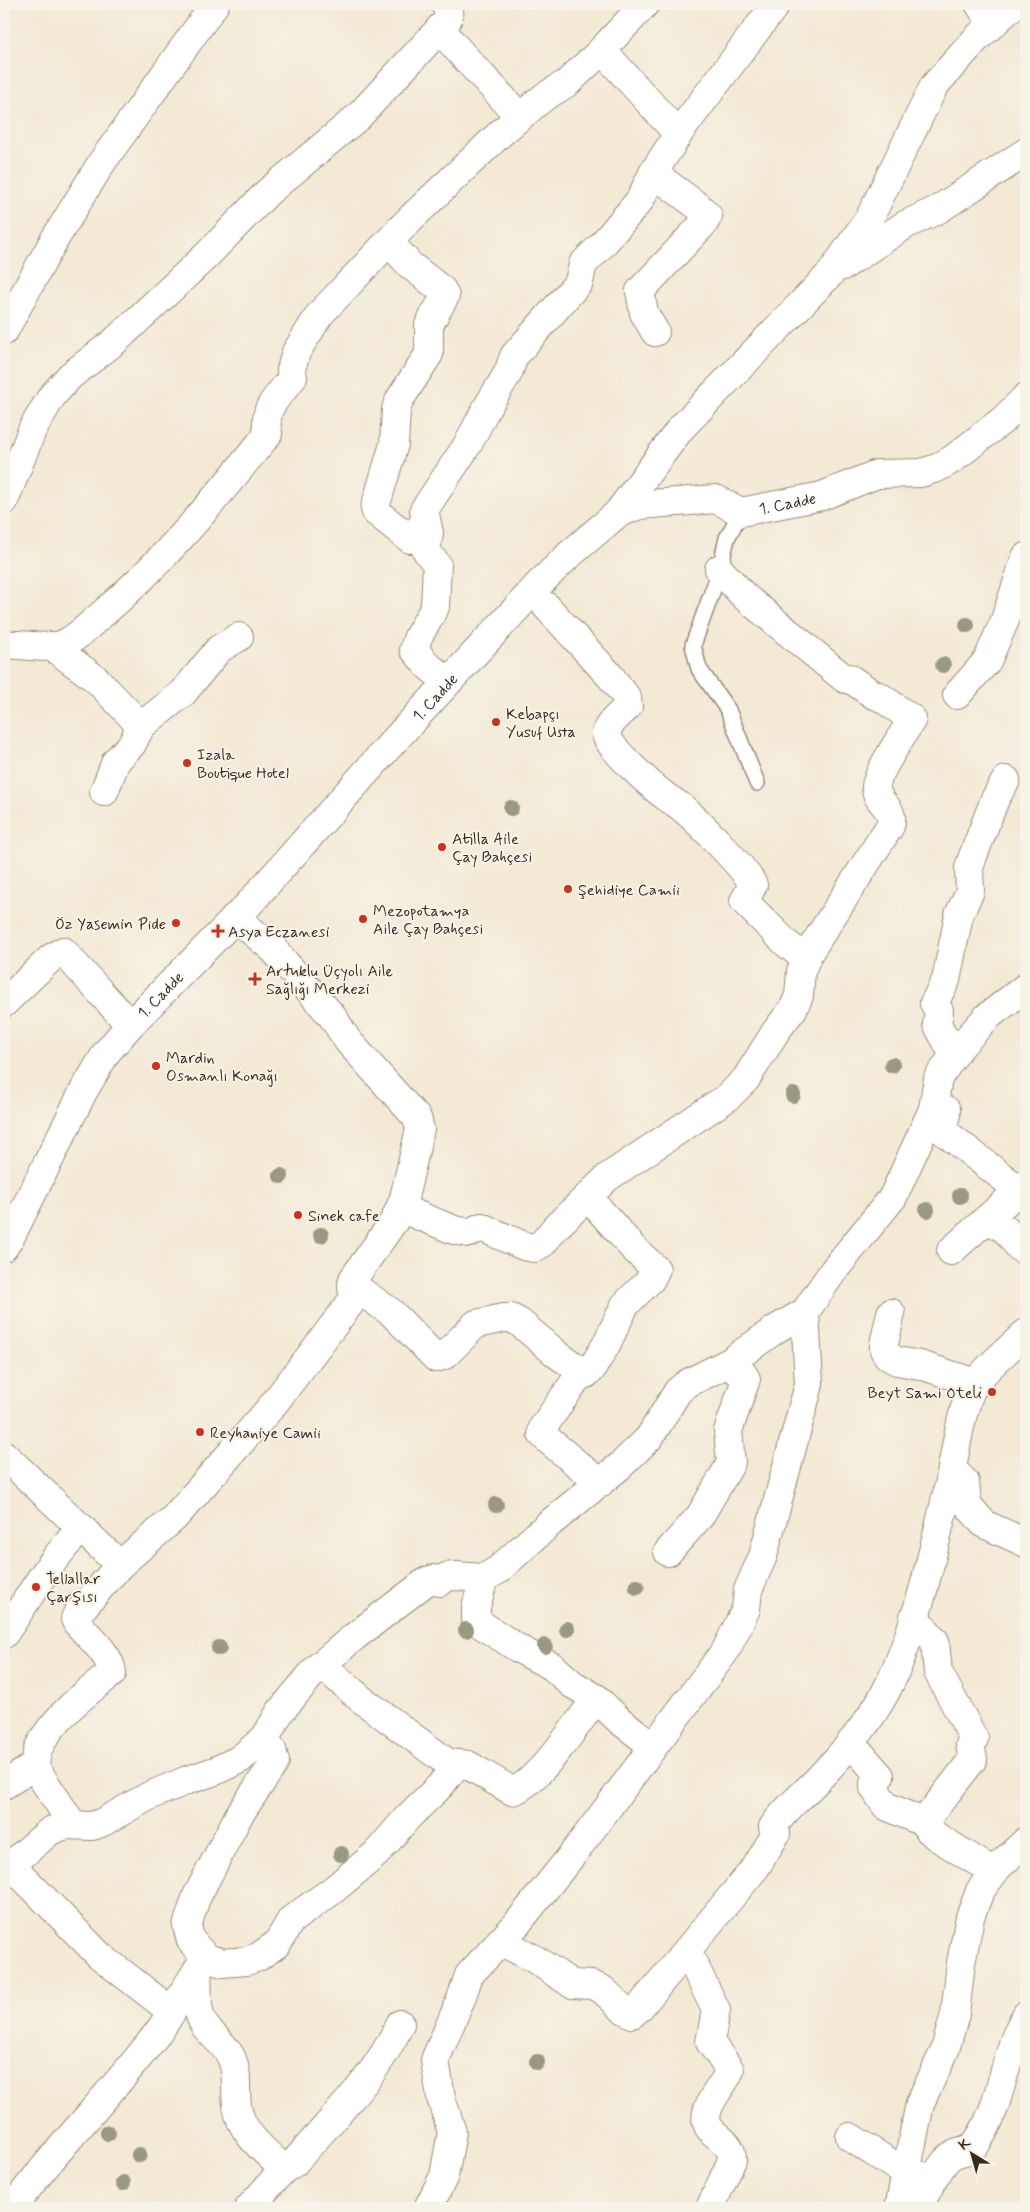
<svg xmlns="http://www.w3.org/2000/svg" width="1030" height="2212" viewBox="0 0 1030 2212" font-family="Mynerve,sans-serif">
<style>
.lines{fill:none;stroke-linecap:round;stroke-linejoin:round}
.lane-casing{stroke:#978a79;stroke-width:18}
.street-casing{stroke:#978a79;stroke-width:30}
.secondary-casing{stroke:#978a79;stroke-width:30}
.lane{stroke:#fff;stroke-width:15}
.street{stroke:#fff;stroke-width:28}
.secondary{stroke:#fff;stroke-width:28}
.tree{fill:#999880}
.poi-dot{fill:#c8321e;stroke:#f7f3e8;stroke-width:2}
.labels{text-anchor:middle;stroke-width:4;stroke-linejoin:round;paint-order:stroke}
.street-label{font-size:16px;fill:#3b2a1e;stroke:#f7f3e8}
.poi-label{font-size:16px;fill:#3b2a1e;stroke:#f7f3e8;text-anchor:start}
</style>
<rect width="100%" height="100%" fill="#f7f3e8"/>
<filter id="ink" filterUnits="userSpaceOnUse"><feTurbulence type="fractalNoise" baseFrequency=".02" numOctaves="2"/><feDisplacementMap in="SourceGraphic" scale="10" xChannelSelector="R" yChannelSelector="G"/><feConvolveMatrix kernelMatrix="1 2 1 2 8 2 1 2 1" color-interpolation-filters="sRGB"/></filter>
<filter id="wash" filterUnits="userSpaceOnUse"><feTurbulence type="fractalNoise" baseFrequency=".0096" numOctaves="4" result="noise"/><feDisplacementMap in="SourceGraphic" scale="20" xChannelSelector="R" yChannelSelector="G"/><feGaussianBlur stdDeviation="1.12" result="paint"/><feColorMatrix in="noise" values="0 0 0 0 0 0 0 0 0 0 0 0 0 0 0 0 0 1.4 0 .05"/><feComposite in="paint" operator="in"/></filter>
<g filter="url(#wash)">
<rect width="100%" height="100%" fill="#f3e9d4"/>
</g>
<g filter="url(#ink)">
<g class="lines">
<g class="lane-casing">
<polyline id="lane" points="741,512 727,538 719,573 693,645 699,669 728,710 757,783"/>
</g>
<g class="street-casing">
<g id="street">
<polyline points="979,4 993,24"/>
<path d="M440 28C464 60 494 86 519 117"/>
<polyline points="602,50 678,134"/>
<polyline points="653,173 699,207 708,216 704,223 640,291 644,313 655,332"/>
<polyline points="389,242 410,265 442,290 445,296 429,325 429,354 400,399 396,409 394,444 375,508 376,512 410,539 415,535 426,519"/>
<polyline points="843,266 905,225 939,209 1026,152"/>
<polyline points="4,331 53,242 102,162 215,4"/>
<path d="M4 501 33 428 52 396 70 376 114 342 207 255 268 192 358 117 446 22C451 14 450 11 445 4"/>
<polyline points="617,514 681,428 831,273 870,217 934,86 977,38 1015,4"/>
<path d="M546 606 611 677 627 698 628 706C622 713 607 724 606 733 605 745 654 788 665 796 670 800 676 803 681 807 695 818 747 870 753 885L744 901 787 944 806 959"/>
<path d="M4 645C22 643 43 650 61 645 75 640 89 625 100 616 165 561 215 499 268 434 262 406 278 398 293 377L291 370 296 352 320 314 410 219 503 131 544 97 567 83 599 53 645 4"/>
<polyline points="51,646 96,679 141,726"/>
<polyline points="448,682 427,665 414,649 418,637 435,607 437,565 426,550 429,533 424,510 468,444 486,409 508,373 514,356 579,282 583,264 602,245 640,200 653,173 681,130 776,4"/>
<polyline points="957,695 987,661 1005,620 1026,557"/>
<polyline points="104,792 116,761 132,744 141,726 183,693 219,649 239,637"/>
<polyline points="4,1003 51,958 63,951 130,1025"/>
<polyline points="954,1055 937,1024 939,1011 934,1003 946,980 959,915 970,891 969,868 973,856 995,799 1006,780"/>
<path d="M934 1105 946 1110C948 1118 940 1123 942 1130L1020 1191"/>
<polyline points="588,1197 634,1249 656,1269 651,1279 625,1305 606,1345 591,1370 578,1377 543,1427 542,1434 547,1439 600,1483"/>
<path d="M400 1208 454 1230 469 1233 481 1227 524 1246 534 1248 543 1243 555 1228 608 1177 728 1097 746 1079 776 1031 793 1009 799 996 801 971 808 954 890 826C896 807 877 805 876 788 875 775 904 733 912 719L879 696 874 695 849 678 845 679 745 597 719 569"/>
<polyline points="987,1219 1006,1230 1019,1247 1026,1251"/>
<polyline points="951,1251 1026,1184"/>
<polyline points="352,1285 392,1313 436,1358 445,1355 476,1324 504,1318 511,1318 519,1322 558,1355 586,1374"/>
<polyline points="891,1313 884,1344 884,1350 888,1356 897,1361 920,1365 976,1383"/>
<polyline points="4,1455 120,1565"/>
<polyline points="952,1469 965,1482 967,1504 984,1524 1026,1543"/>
<polyline points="668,1552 700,1516 731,1463 728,1431 746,1379 743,1374 726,1364"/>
<polyline points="484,1578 476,1607 476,1619 482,1625 519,1649 553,1667 572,1684 596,1698 619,1720 653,1746"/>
<polyline points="914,1617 935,1641 938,1672 974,1739 970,1745 973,1759 928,1817 928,1829 937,1837 994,1872"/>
<path d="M4 1634C29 1598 50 1559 82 1528"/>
<path d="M322 1665 361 1699 448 1763 468 1765 512 1791C534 1788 582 1718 596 1698"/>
<polyline points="265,1738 272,1750 275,1762 239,1815 196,1898 187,1926 191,1941 201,1952 207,1958 222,1963 247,1961 258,1957 277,1944 291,1920 333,1890 376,1854 408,1817 440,1786 457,1764"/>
<polyline points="851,1743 880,1776 874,1783 874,1788 886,1806 927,1824"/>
<polyline points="4,1785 34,1766"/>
<path d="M73 1825 34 1766C36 1760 37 1752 39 1747 54 1717 86 1693 112 1673 111 1655 89 1637 77 1623L75 1619 77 1614 120 1565 174 1518 226 1459 272 1406 355 1297 352 1288 353 1279 394 1221 400 1208 404 1198 420 1129 417 1118 348 1041 332 1016 272 948 235 917"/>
<polyline points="11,1865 99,1955 171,2011"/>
<polyline points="4,1871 50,1831 66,1825 92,1826 101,1823 149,1796 185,1781 215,1771 240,1759 265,1738 280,1712 317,1668 354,1637 427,1581 434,1579 440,1582 446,1577 455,1576 484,1578 498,1570 550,1523 620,1466 649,1438 678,1391 688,1383 730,1362 776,1329 805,1312 834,1270 893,1197 933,1109 938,1078 959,1048 987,1017 1026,987"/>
<path d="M500 1941 533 1958 572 1984 592 1985 603 1990 623 2009 632 2014 639 2008 756 1867 776 1834 773 1827C786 1807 806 1793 822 1775 849 1747 875 1716 891 1681 918 1622 933 1552 948 1489 954 1462 961 1404 975 1383 987 1367 1011 1347 1026 1333"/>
<path d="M687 1951 716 2010 710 2042 730 2070C724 2085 711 2096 707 2112 701 2137 733 2136 732 2160L710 2208"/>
<path d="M197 1970C199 1989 194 2010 205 2026 214 2038 226 2045 232 2059 238 2074 235 2090 237 2105 240 2133 265 2151 284 2169"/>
<polyline points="850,2137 907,2174 922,2176"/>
<path d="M12 2208C57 2148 111 2094 157 2034 175 2010 187 1981 207 1958"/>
<path d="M249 2208 284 2169 294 2163C331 2119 376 2078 400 2024"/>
<polyline points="428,2208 444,2176 452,2132 441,2098 435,2060 461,1999 469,1975 516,1925 573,1854 726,1650 746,1609 748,1590 763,1556 809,1384 805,1312"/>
<polyline points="899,2208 920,2103 945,2050 955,2014 961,1963 970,1917 980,1891 998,1867 1026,1841"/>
<path d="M919 2208C923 2197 941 2163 951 2156 960 2150 968 2154 977 2142 1003 2104 1003 2054 1026 2015"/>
</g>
</g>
<g class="secondary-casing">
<g id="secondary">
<path id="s1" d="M4 1247 12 1234 83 1092 106 1053 130 1025 249 904 392 743 539 584 569 555 617 514 639 505 716 499 741 512 822 496 877 474 921 473 937 468 953 459 1004 419 1026 397"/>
</g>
</g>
<use href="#lane" class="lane"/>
<use href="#street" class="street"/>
<use href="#secondary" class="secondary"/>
</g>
<g class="tree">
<circle cx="967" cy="625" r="8"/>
<circle cx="943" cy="665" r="8"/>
<circle cx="511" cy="808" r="8"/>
<circle cx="892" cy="1065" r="8"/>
<circle cx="793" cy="1095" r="8"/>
<circle cx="281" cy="1176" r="8"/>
<circle cx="960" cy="1196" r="8"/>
<circle cx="927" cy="1210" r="8"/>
<circle cx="321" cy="1235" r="8"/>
<circle cx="496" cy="1505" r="8"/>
<circle cx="637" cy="1587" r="8"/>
<circle cx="567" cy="1629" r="8"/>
<circle cx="466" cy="1630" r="8"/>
<circle cx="545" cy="1646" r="8"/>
<circle cx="219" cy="1648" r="8"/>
<circle cx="341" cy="1854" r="8"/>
<circle cx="537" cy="2062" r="8"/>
<circle cx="108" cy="2133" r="8"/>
<circle cx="139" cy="2155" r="8"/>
<circle cx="123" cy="2183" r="8"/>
</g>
</g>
<g class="poi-dot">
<circle cx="496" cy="722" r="5"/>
<circle cx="187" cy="763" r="5"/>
<circle cx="442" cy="847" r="5"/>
<circle cx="568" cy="889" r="5"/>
<circle cx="363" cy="919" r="5"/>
<circle cx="176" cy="923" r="5"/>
<path d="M215.5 923.5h5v5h5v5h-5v5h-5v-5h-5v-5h5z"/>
<path d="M252.5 971.5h5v5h5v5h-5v5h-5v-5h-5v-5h5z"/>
<circle cx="156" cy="1066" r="5"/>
<circle cx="298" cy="1215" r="5"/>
<circle cx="992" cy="1392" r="5"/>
<circle cx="200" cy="1432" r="5"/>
<circle cx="36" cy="1587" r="5"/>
</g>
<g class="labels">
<g class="street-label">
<text dy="6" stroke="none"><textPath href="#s1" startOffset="1139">1. Cadde</textPath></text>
<text dy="6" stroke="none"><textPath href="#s1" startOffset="704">1. Cadde</textPath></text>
<text dy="6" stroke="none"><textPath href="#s1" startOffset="299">1. Cadde</textPath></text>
</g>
<g class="poi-label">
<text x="506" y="719">Kebapçı<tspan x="506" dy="18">Yusuf Usta</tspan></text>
<text x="197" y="760">Izala<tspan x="197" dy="18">Boutique Hotel</tspan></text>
<text x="452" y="844">Atilla Aile<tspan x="452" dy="18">Çay Bahçesi</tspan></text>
<text x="578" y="895">Şehidiye Camii</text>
<text x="373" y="916">Mezopotamya<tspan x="373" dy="18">Aile Çay Bahçesi</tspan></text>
<text x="166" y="929" text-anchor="end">Öz Yasemin Pide</text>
<text x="228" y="937">Asya Eczanesi</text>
<text x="266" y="976">Artuklu Üçyolı Aile<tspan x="266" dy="18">Sağlığı Merkezi</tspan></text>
<text x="166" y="1063">Mardin<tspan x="166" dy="18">Osmanlı Konağı</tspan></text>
<text x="308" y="1221">Sinek cafe</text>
<text x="982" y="1398" text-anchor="end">Beyt Sami Oteli</text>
<text x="210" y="1438">Reyhaniye Camii</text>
<text x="46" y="1584">Tellallar<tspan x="46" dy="18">Çarşısı</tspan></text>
</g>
</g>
<rect width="1030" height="2212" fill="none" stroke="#f7f3e8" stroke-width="20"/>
<g transform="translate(972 2154) rotate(323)" stroke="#f7f3e8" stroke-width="4" paint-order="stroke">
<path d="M0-4L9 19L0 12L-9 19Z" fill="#3b2a1e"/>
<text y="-8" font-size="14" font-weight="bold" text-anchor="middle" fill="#3b2a1e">K</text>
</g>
</svg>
